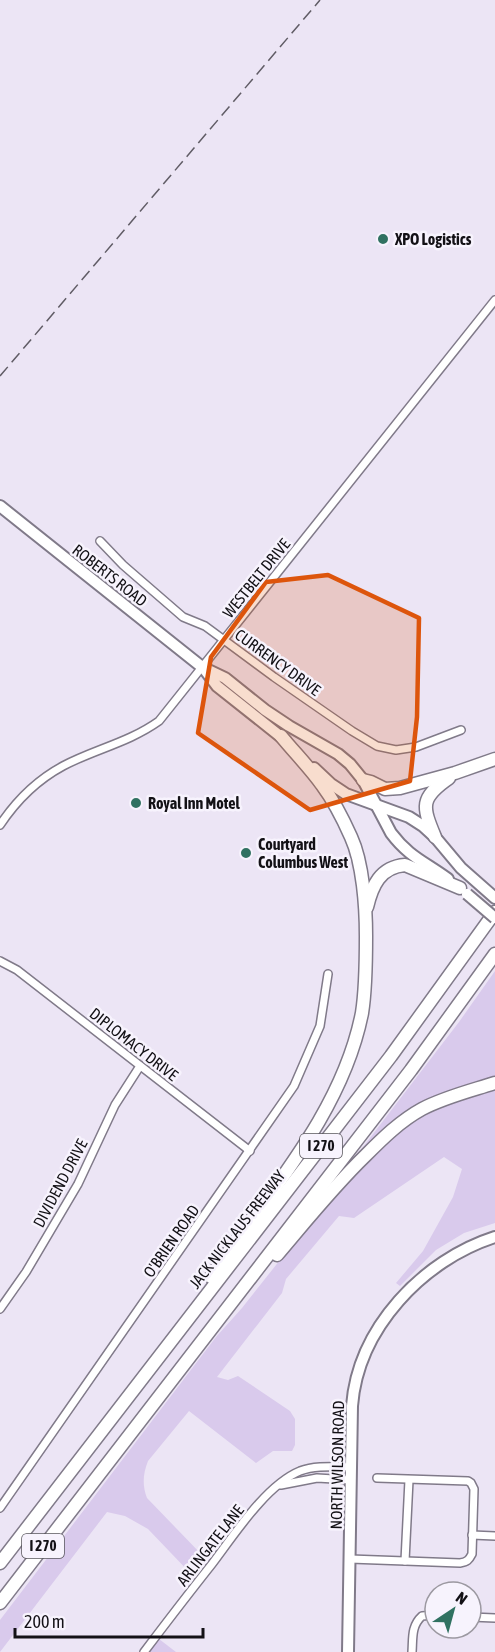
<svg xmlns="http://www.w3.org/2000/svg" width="495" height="1652" viewBox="0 0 495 1652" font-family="'Asap Condensed',sans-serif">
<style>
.green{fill:#d9caec}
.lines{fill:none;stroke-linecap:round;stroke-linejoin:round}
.street-casing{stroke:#807a89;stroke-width:10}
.secondary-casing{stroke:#807a89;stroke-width:14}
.primary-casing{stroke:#807a89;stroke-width:14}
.highway-casing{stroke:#807a89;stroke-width:15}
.street{stroke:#fff;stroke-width:7}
.secondary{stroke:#fff;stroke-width:10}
.primary{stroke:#fff;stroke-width:10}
.highway{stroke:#fff;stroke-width:12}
.rail{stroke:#605c65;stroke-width:1.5;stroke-dasharray:12 6;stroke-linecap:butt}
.primary-bridge-casing{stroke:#807a89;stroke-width:14;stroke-linecap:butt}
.primary-bridge{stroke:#fff;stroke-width:10}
.marked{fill:#dd550c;fill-opacity:0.2;stroke:#dd550c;stroke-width:4.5;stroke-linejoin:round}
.poi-dot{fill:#307161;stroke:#f7f3fd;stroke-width:2}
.labels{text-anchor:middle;stroke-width:5;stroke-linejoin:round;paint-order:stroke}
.shield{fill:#f7f3fd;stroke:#57555b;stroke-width:1.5}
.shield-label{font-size:15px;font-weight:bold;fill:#131116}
.poi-label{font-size:16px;font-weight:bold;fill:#131116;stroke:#f7f3fd;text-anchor:start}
.street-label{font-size:16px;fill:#131116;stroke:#f7f3fd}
</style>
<rect width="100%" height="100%" fill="#ece5f5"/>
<g class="green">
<polygon points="495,971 495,1076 442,1095 362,1153 360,1151 459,1022"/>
<path d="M495 1090V1223L464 1233 436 1250 400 1286 396 1283 423 1251 453 1197 462 1169 444 1157 354 1218 339 1216 286 1279 282 1293 217 1377 228 1380 238 1376 290 1411 295 1419V1445L292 1451H273L256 1463 189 1411 148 1461C143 1474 142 1485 147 1498L203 1556 204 1562 195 1574 192 1575 148 1529 125 1516 107 1512 0 1652V1620L216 1337 242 1308 295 1241 377 1150 411 1121 431 1110Z"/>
<polygon points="159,1639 176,1652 149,1652"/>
</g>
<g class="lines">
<g class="street-casing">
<g id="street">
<polyline points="100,541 123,565 183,617 205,626 274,677 352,731 377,746 396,750 416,747 461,730"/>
<path d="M0 825C16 801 37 780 63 766 95 749 128 743 159 721L495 300"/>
<polyline points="0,961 17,970 250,1151"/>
<polyline points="0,1309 26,1272 78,1184 115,1105 140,1066"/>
<polyline points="281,1485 317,1478 351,1480"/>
<polyline points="0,1508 294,1086 320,1026 328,974"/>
<polyline points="472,1535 495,1536"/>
<path d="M350 1559 460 1563C467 1562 469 1560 472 1554L474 1489 471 1483 468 1481 377 1478"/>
<polyline points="405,1561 409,1480"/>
<polyline points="471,1617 495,1618"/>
<path d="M144 1652C166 1623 189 1593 212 1564 234 1535 266 1485 300 1471 316 1465 334 1467 351 1467"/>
<path d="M412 1652C413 1638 411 1626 422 1616L435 1615"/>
</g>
</g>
<g class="secondary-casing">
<path id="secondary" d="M348 1652 352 1406C358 1328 423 1260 495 1237"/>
</g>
<g class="primary-casing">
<g id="primary">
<path d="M0 506 202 667 225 678 265 710 289 726 338 754 350 764 363 780 391 833C409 857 425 862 448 879"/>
<polyline points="205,670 217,686 285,740"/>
<polyline points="314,768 331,784 346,794 409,817 423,826 435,837 461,868 495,898"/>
</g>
</g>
<g class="highway-casing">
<g id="highway">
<polyline points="363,780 371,782 385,789 400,788 455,773 495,759"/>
<path d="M435 837C422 806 420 798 449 778"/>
<path d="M367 907C372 886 380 867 405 865L460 888"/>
<path d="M277 1255C306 1221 333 1187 365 1156 382 1139 400 1121 422 1109 445 1097 470 1091 495 1083"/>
<path d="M211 1277C267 1194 342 1114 362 1013 366 988 366 961 366 936 366 907 363 863 351 837 343 819 334 801 322 785 310 768 294 752 281 736"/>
<polyline points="0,1563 391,1056 495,912"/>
<polyline points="0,1603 411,1070 495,954"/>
</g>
</g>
<use href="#street" class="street"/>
<use href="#secondary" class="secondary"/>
<use href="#primary" class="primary"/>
<use href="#highway" class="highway"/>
<polyline class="rail" points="0,376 320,0"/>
<g class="primary-bridge-casing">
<polyline id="primary-bridge" points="467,894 495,918"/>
</g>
<use href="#primary-bridge" class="primary-bridge"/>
</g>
<path class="marked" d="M328 575 419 618 417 717 410 781 310 810 198 733 211 657 266 582Z"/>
<g class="poi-dot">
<circle cx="383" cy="239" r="6"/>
<circle cx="136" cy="803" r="6"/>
<circle cx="246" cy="853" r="6"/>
</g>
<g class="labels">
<g class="shield">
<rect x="300" y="1134" width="42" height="24" rx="4.5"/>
<rect x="22" y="1534" width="42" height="24" rx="4.5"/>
</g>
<g class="shield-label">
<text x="321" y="1151">I 270</text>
<text x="43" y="1551">I 270</text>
</g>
<g class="poi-label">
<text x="395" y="245">XPO Logistics</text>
<text x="148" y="809">Royal Inn Motel</text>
<text x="258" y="850">Courtyard<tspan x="258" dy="18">Columbus West</tspan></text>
</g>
<g class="street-label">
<text transform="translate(110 575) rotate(38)" y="6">ROBERTS ROAD</text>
<text transform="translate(256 578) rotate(-51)" y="6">WESTBELT DRIVE</text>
<text transform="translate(278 662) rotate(36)" y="6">CURRENCY DRIVE</text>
<text transform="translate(134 1044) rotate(38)" y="6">DIPLOMACY DRIVE</text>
<text transform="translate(60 1183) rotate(-62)" y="6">DIVIDEND DRIVE</text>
<text transform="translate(237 1229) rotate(-52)" y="6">JACK NICKLAUS FREEWAY</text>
<text transform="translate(171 1241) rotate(-55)" y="6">O'BRIEN ROAD</text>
<text transform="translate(337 1465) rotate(-89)" y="6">NORTH WILSON ROAD</text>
<text transform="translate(210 1545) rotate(-52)" y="6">ARLINGATE LANE</text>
</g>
</g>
<g transform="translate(453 1610) rotate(36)"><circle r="28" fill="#f7f3fd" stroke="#9c99a1" stroke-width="1.5"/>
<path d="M0-4.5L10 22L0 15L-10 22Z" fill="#307161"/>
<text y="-9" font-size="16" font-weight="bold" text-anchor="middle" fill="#131116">N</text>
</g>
<path d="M15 1628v9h188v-9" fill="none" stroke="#131116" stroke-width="3"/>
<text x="24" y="1628" font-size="18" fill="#131116" stroke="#f7f3fd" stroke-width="4.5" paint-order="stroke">200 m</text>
</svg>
